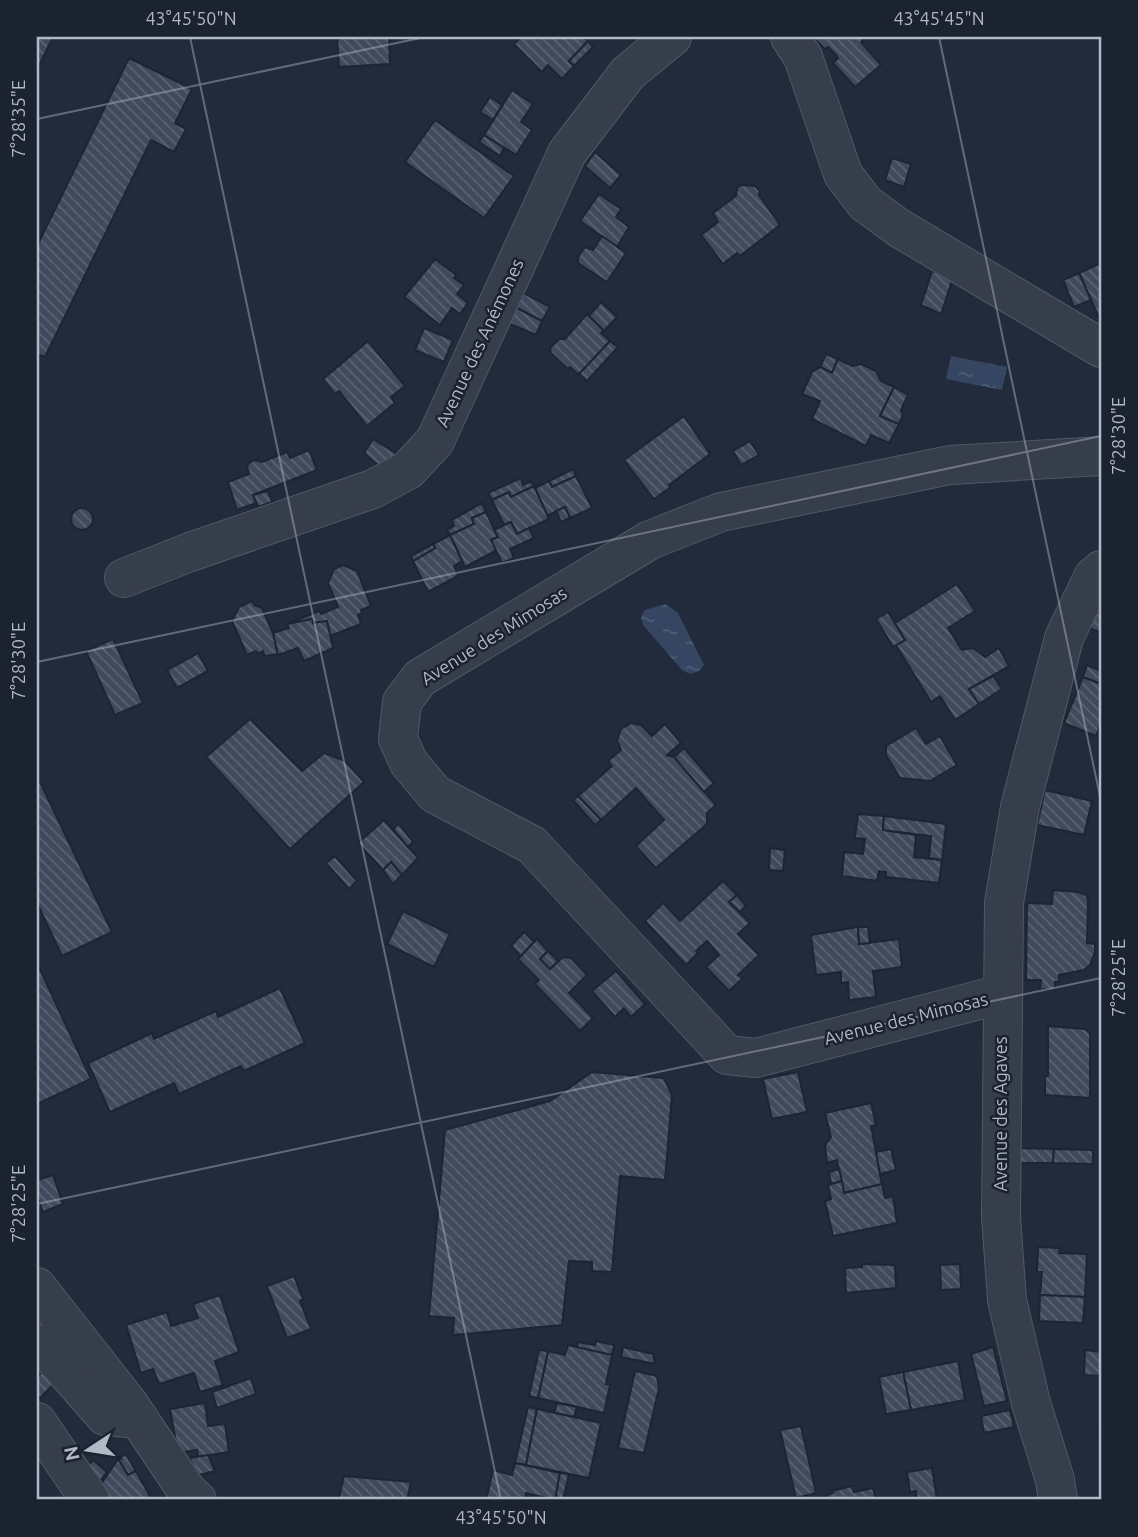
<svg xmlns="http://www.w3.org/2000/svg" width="1138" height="1537" viewBox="0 0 1138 1537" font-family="Ubuntu,sans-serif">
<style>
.water{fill:url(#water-ripples)}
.building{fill:url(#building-back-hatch);stroke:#1d2432;stroke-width:2}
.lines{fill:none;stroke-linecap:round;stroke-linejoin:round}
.minor-casing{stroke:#515866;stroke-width:40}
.minor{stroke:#363d4b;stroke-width:38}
.ticks{fill:none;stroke:#b1b8c7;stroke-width:2;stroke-opacity:0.45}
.labels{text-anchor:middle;stroke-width:5;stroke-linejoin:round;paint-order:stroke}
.street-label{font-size:18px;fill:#b1b8c7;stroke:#1b2230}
.neatline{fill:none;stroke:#b1b8c7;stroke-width:2.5}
.ticks-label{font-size:18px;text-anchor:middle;fill:#b1b8c7}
</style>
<defs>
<pattern id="water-ripples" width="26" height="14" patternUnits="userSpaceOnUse" patternTransform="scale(1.75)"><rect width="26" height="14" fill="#354562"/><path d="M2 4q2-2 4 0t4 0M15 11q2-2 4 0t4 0" fill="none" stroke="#505e77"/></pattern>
<pattern id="building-back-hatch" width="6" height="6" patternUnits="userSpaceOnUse" patternTransform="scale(1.75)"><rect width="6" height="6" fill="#414a5d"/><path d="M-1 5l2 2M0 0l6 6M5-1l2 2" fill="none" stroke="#5a6273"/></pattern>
</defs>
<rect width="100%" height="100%" fill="#222b3b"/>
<g class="water">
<polygon points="951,356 1007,367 1002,390 946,379"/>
<polygon points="665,604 678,613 704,665 699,671 690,674 682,670 643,625 641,617 645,610"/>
</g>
<g class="building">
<polygon points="37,37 53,37 37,70"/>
<polygon points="337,37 389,37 390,64 339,67"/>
<polygon points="521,37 583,37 588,41 569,61 574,66 562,79 548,65 542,72 514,44"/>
<polygon points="813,37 866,37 861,42 881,65 855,87 833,63 838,58 836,55 828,47 825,49"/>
<polygon points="588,41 593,47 574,66 569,61"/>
<polygon points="129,58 192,89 175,123 186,129 174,152 151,140 45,357 37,354 37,246"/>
<polygon points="512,90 533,104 521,122 532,130 516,155 484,135"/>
<polygon points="490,97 502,105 493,120 480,112"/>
<polygon points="435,120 514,176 484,218 405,162"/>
<polygon points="484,135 504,148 500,156 479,142"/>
<polygon points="595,152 621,175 610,188 585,166"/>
<polygon points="892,158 911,164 904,187 885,180"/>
<polygon points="740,185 755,186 760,191 759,195 780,225 740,256 737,253 723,264 701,235 718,222 713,213 736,196 737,188"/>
<polygon points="599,194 621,209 616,217 629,227 617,247 580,221"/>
<polygon points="602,236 626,253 607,282 578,263 578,257 585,247 593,250"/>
<polygon points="435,259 456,275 454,278 464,285 457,294 468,303 460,314 452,308 440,325 404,297"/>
<polygon points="1101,263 1101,322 1079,273"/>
<polygon points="932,271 953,278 941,314 921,305"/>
<polygon points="1079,273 1091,300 1074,307 1063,280"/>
<polygon points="522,292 550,307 542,321 515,307"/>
<polygon points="601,302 617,317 604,331 589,316"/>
<polygon points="515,307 542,321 536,335 508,323"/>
<polygon points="587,314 604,331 601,333 610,341 579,375 570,367 568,369 551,353 550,348 559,339 565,339"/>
<polygon points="424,328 453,340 444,362 415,350"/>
<polygon points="368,341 405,386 391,397 395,403 367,426 339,391 335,394 323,379"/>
<polygon points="610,341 618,347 587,381 579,374"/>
<polygon points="826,354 838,359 832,373 820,367"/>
<polygon points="838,359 852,366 861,364 876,371 881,381 894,387 880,416 899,424 889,443 871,435 866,446 812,419 820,401 802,394 812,372 820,367 832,373"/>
<polygon points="894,387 908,395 901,410 903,415 899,424 880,416"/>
<polygon points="684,416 710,454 669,485 671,487 654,499 624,460"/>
<polygon points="373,439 400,456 380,467 364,453"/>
<polygon points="750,441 759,455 741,465 733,451"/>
<polygon points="309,450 317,470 253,495 256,503 237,510 228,482 249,474 247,466 250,462 255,460 262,462 287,452 290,458"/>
<polygon points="573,469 576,476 552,487 549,481"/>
<polygon points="576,476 592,508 570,518 565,507 547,516 535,488 549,481 552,487"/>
<polygon points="521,478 523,485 531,481 534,486 511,497 509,492 492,500 488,493"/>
<polygon points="534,486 549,519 517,534 511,522 504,525 492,500 509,492 511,497"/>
<polygon points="268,491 272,502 258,507 253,495"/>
<polygon points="482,503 486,512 472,518 474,524 450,535 447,530 454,526 452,520"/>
<polygon points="565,507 570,518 561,522 556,511"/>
<circle cx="82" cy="519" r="11"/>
<polygon points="486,512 498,537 491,540 497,550 465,567 450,535 474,524 472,518"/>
<polygon points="511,522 517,534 529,528 534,538 510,549 514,558 502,563 491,540 498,537 494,530"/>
<polygon points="450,535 462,561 454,566 458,576 428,592 413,561 435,548 433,544"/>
<polygon points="433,544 435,548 413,561 411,556"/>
<polygon points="343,565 357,571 371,606 361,610 362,613 358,615 361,624 330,636 327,621 313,623 312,619 287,624 319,611 321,614 338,607 328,583 334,569"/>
<polygon points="957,584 975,611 948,628 962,650 973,648 985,657 999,648 1009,666 969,689 979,704 955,720 940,696 931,702 896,645 905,640 895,623"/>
<polygon points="252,601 254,605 262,608 273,633 278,654 265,656 263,651 258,654 256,651 247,655 232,621 239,607"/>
<polygon points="1091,609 1101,614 1101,633 1081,624"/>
<polygon points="888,612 905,640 893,647 876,619"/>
<polygon points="312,619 313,623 327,621 333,648 304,661 298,648 278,655 273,633 289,628 287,624"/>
<polygon points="113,639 143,703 115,715 86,651"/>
<polygon points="198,653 208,671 177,688 167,670"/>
<polygon points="1087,665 1101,671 1101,684 1083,677"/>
<polygon points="993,676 1002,689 979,704 969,689"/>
<polygon points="1083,677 1101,684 1101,723 1096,736 1064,723"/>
<polygon points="250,719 302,771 324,753 345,761 364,782 290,849 206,757"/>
<polygon points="631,723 641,725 652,736 665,724 681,743 667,755 674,757 716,805 707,813 707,824 656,868 636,846 664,820 636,788 601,820 578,796 612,766 608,761 621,750 617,740 621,729"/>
<polygon points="916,728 926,744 940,736 957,765 930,781 900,778 886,755 886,746"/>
<polygon points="684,748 714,783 704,792 674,757"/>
<polygon points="37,776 112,932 62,956 37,903"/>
<polygon points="1045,790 1092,801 1084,835 1037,825"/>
<polygon points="578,796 601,820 595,825 573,800"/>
<polygon points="858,814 884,816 883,830 916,835 914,857 942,860 939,883 886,877 886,872 879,871 877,881 842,876 844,852 863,854 865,839 855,838"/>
<polygon points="884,816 946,824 942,860 929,858 931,836 883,830"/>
<polygon points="384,820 418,858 402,875 391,862 383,870 358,843"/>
<polygon points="399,824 413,842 408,847 393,829"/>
<polygon points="770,848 785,850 783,871 769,870"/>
<polygon points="335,856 357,881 349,889 326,863"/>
<polygon points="391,862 402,875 393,884 383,870"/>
<polygon points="723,881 737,895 729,902 750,923 738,934 759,955 738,975 743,978 729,991 706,967 719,955 707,941 696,951 698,953 686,965 645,921 663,903 680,921"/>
<polygon points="1053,890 1078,892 1086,895 1088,900 1087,943 1095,944 1095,952 1090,965 1084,970 1059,975 1059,982 1055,982 1055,990 1040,989 1041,980 1026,980 1027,903 1052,904"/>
<polygon points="737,895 746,906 740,912 729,902"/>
<polygon points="403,911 450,934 434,967 387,944"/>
<polygon points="858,927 859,944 899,939 902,967 873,971 876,997 849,1000 848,982 841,983 841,972 816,975 811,935"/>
<polygon points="858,927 868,927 870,943 859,944"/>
<polygon points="524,932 534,942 521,956 511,946"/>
<polygon points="537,939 548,951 540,959 550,969 563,957 571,958 587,975 569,993 593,1018 580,1031 535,984 539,980 518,959"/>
<polygon points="548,951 558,961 550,969 540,959"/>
<polygon points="37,963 91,1079 37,1104"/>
<polygon points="616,971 645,1004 631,1017 624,1008 615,1017 592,991"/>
<polygon points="280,988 305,1043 244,1071 241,1066 179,1094 174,1083 110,1112 88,1063 152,1033 154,1039 216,1011 218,1017"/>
<polygon points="1048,1026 1085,1029 1090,1033 1090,1098 1045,1095 1045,1076 1048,1076"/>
<polygon points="592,1072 664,1078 672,1095 665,1180 620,1176 612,1272 592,1271 592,1262 569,1261 562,1325 453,1335 454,1318 429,1316 445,1130 550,1101"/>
<polygon points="798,1072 807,1112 772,1119 763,1079"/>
<polygon points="871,1103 876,1125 871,1126 882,1184 844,1193 837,1160 827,1163 825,1145 831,1137 825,1113"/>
<polygon points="1016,1148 1054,1149 1053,1163 1016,1163"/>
<polygon points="891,1149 896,1170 880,1174 876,1152"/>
<polygon points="1054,1149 1093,1150 1093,1164 1053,1163"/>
<polygon points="839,1169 842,1181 831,1184 829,1172"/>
<polygon points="53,1175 63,1204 43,1212 37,1196 37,1180"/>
<polygon points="842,1181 844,1193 882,1184 885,1198 893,1196 897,1223 833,1236 825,1201 831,1199 828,1185"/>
<polygon points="1038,1247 1060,1248 1059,1253 1087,1254 1085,1297 1040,1295 1042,1272 1037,1272"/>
<polygon points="862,1264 895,1265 896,1288 846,1293 845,1268 862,1267"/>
<polygon points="960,1264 961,1289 941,1290 940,1265"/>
<polygon points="294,1276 303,1299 300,1301 311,1329 287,1338 267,1286"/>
<polygon points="220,1295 239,1352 215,1361 223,1385 200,1392 194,1373 159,1384 153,1369 141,1373 126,1325 167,1312 171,1326 198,1318 193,1304"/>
<polygon points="1040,1295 1085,1297 1083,1323 1039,1321"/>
<polygon points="596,1341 614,1345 612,1355 577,1348 578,1342 595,1345"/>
<polygon points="568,1345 612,1355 606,1384 610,1385 604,1413 538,1398 548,1351 565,1355"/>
<polygon points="623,1347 653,1354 655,1364 621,1357"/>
<polygon points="993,1347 1007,1401 984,1406 971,1354"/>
<polygon points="539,1350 548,1351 538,1398 529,1396"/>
<polygon points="1085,1350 1101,1352 1101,1376 1084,1375"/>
<polygon points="958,1361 965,1400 911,1410 903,1372"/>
<polygon points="44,1370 55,1383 40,1398 37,1395 37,1377"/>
<polygon points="635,1371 657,1376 659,1388 644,1453 618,1448"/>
<polygon points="903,1372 911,1410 886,1414 879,1377"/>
<polygon points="1100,1377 1101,1377 1101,1439 1098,1439"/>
<polygon points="251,1378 256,1394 217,1408 212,1392"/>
<polygon points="205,1403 208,1426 225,1424 229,1452 198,1457 197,1450 178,1453 170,1409"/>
<polygon points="557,1403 577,1407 574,1417 554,1413"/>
<polygon points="528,1407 537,1409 526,1465 515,1463"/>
<polygon points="537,1409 601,1423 589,1478 526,1465"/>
<polygon points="1010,1410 1014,1427 984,1433 981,1416"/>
<polygon points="801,1426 816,1493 796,1498 780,1430"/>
<polygon points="126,1454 136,1471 128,1475 118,1459"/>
<polygon points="208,1455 215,1471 199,1475 189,1458"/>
<polygon points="118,1459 128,1475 136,1471 152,1500 96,1500 93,1496"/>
<polygon points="93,1460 107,1472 94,1489 79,1475"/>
<polygon points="515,1463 560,1473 555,1500 526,1493 525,1500 486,1500 493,1470 512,1475"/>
<polygon points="932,1468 937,1500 917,1500 916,1491 910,1492 907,1472"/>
<polygon points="560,1473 569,1474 563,1500 555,1500"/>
<polygon points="344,1476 411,1482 407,1500 351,1500 339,1498"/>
<polygon points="852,1486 854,1492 873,1488 876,1500 828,1500 827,1495 833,1493 832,1491"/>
</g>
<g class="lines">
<g class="minor-casing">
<g id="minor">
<polyline points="790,37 803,57 843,174 865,203 899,228 1101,348"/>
<polyline points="124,578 190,552 373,489 408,470 435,441 567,153 628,73 672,37"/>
<polyline points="1002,994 756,1058 727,1055 532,845 435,794 409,763 398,739 402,702 420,678 650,540 721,512 950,465 1101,456"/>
<polyline points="37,1287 128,1403 187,1491 197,1500"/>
<polyline points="37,1344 56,1360 105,1416 139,1419"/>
<polyline points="37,1422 90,1500"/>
<polyline points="1058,1500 1055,1480 1031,1403 1007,1300 1001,1217 1004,903 1020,807 1064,638 1093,577 1101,570"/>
</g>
</g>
<use href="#minor" class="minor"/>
</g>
<path class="ticks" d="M190 37 501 1500M939 37 1101 801M37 119 425 37M37 662 1101 436M37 1204 1101 978"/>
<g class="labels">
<g class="street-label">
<text transform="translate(480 343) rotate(-65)" y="6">Avenue des Anémones</text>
<text transform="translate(494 636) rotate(-32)" y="6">Avenue des Mimosas</text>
<text transform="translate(906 1019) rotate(-14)" y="6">Avenue des Mimosas</text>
<text transform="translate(1001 1114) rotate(-90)" y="6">Avenue des Agaves</text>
</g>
</g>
<rect width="1138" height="1537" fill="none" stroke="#1b2230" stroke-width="77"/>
<g transform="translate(88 1450) rotate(258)" stroke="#1b2230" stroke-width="5" paint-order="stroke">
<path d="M0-5L12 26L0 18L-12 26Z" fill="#b1b8c7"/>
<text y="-10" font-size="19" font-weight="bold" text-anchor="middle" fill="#b1b8c7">N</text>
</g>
<rect x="38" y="38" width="1062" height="1460" class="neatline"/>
<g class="ticks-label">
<text x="191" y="25">43°45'50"N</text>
<text x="939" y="25">43°45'45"N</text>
<text transform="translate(19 119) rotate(-90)" y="6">7°28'35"E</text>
<text transform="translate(1119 436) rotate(-90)" y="6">7°28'30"E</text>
<text transform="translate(19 661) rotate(-90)" y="6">7°28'30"E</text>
<text transform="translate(1119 978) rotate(-90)" y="6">7°28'25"E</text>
<text transform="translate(19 1204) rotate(-90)" y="6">7°28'25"E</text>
<text x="501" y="1524">43°45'50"N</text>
</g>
</svg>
